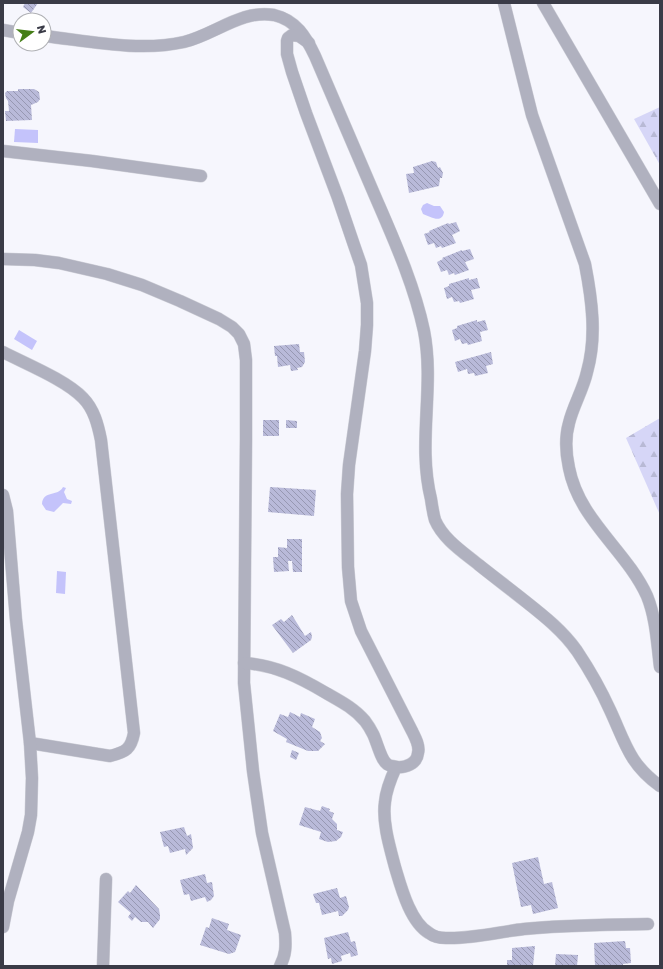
<svg xmlns="http://www.w3.org/2000/svg" width="663" height="969" viewBox="0 0 663 969" font-family="'Golos Text',sans-serif">
<style>
.forest{fill:url(#forest-firs)}
.water{fill:#c4c3fb}
.building{fill:url(#building-back-hatch)}
.lines{fill:none;stroke-linecap:round;stroke-linejoin:round}
.minor-casing{stroke:#d0d1d9;stroke-width:13}
.minor{stroke:#b0b1bf;stroke-width:12}
</style>
<defs>
<pattern id="forest-firs" width="22" height="20" patternUnits="userSpaceOnUse"><rect width="22" height="20" fill="#d6d6f7"/><path d="M5 1l3.5 6h-7zM16 11l3.5 6h-7z" fill="#b8b9d5"/></pattern>
<pattern id="building-back-hatch" width="6" height="6" patternUnits="userSpaceOnUse"><rect width="6" height="6" fill="#b9bad9"/><path d="M-1 5l2 2M0 0l6 6M5-1l2 2" fill="none" stroke="#9798b2"/></pattern>
</defs>
<rect width="100%" height="100%" fill="#f6f6fd"/>
<g class="forest">
<polygon points="660,107 660,165 634,119"/>
<polygon points="660,418 660,515 626,438"/>
</g>
<g class="water">
<polygon points="15,129 38,130 38,143 14,142"/>
<path d="M427 203 434 206H440L444 212C442 224 431 217 423 214L421 209 423 205Z"/>
<polygon points="19,330 37,341 32,350 14,339"/>
<path d="M63 487 66 488 64 492 67 499 72 501 71 504 63 503 54 512 46 510 42 504C43 490 58 497 63 487Z"/>
<polygon points="57,571 66,572 65,594 56,593"/>
</g>
<g class="building">
<polygon points="25,3 38,3 31,13 23,7"/>
<polygon points="18,89 34,89 39,92 40,99 38,102 31,105 32,120 6,121 5,111 9,111 8,101 6,98 5,93 7,91 18,91"/>
<polygon points="432,161 436,162 438,168 440,167 443,173 442,178 440,178 439,186 409,193 406,174 414,173 413,167"/>
<polygon points="456,222 460,231 452,235 456,243 442,248 441,246 436,248 434,243 428,245 424,234 430,232 429,231 448,223 449,224"/>
<polygon points="470,249 474,259 465,262 469,270 455,275 454,273 449,275 447,270 441,272 437,262 443,259 442,258 462,250 462,251"/>
<polygon points="469,278 469,280 477,278 480,288 471,290 474,299 460,303 459,301 454,302 452,297 447,299 444,288 449,286 449,284"/>
<polygon points="477,320 477,322 485,320 488,330 480,332 482,341 468,345 467,343 462,344 460,339 455,341 452,330 457,328 457,326"/>
<polygon points="299,344 300,352 304,352 305,362 302,367 297,368 298,370 291,371 290,365 278,367 277,356 275,356 274,346"/>
<polygon points="491,352 493,364 486,366 488,373 475,376 474,373 468,374 467,369 458,372 455,362"/>
<rect x="263" y="420" width="16" height="16"/>
<polygon points="286,420 297,421 297,428 286,428"/>
<polygon points="270,487 316,490 314,516 268,512"/>
<polygon points="287,539 302,539 302,572 293,572 292,561 288,561 289,571 274,572 273,557 278,557 278,547 287,548"/>
<polygon points="292,615 305,636 311,632 312,637 311,640 293,653 272,625 281,619 284,622"/>
<polygon points="290,712 300,717 301,713 315,719 312,727 320,732 322,738 320,741 325,744 318,751 308,751 286,742 287,739 273,731 280,714 288,717"/>
<polygon points="292,750 299,753 296,760 290,757"/>
<polygon points="322,806 330,809 329,811 334,813 332,819 337,824 337,830 343,832 341,837 336,841 328,842 319,839 321,832 299,825 305,807 320,811"/>
<polygon points="184,827 187,836 191,834 193,848 186,855 185,849 170,853 168,846 164,847 160,832"/>
<polygon points="538,857 544,884 552,882 558,908 533,914 531,905 521,907 512,863"/>
<polygon points="205,874 207,883 212,882 214,896 211,900 207,902 205,897 191,901 189,894 184,895 180,880"/>
<polygon points="136,885 159,909 160,915 160,919 153,928 148,922 141,922 135,917 132,921 128,917 131,913 118,902 128,891 130,893"/>
<polygon points="337,888 340,898 346,896 349,907 348,910 342,916 339,916 338,911 322,915 319,903 316,903 313,894"/>
<polygon points="212,918 229,924 227,930 241,935 235,952 229,954 200,945 206,927 209,928"/>
<polygon points="348,932 351,942 355,941 358,955 351,957 350,953 341,956 342,961 332,964 331,958 328,959 324,938"/>
<polygon points="625,941 626,948 630,948 631,963 623,964 623,966 595,966 594,943"/>
<polygon points="535,946 533,966 507,966 507,960 512,960 512,948"/>
<polygon points="556,954 578,955 577,966 555,966"/>
</g>
<g class="lines">
<g class="minor-casing">
<g id="minor">
<path d="M504 3 532 115 585 264C592 300 597 337 587 372 583 390 573 406 569 423 565 437 566 454 569 468 579 520 626 550 647 596 656 618 657 643 660 667"/>
<polyline points="543,3 660,204"/>
<polyline points="3,30 20,33"/>
<path d="M44 36C89 41 139 52 184 42 214 35 242 9 274 15 296 20 306 37 315 56 335 103 355 149 375 196 394 240 414 284 424 331 435 387 417 443 431 499 432 506 433 513 435 520 443 539 463 552 479 565 494 577 510 589 525 601 544 616 563 631 577 651 589 669 601 690 610 710 625 742 629 764 660 786"/>
<path d="M309 43 299 36 292 35 288 38 287 41V54L292 72 306 113 338 198 354 245 361 265 367 303V325L365 351 349 465 347 494 348 567 351 601 361 631 412 731C415 737 420 746 418 753 417 764 405 768 396 767 391 778 386 790 385 802 382 822 390 848 395 867 401 887 410 922 429 933 434 937 440 938 446 938 472 939 498 932 524 929 565 925 607 925 648 924"/>
<polyline points="3,151 92,161 201,176"/>
<path d="M3 259 35 260 59 263 107 274 142 285 180 301 219 319 232 327 239 334 244 344 246 360V439L244 683 253 771 262 833 285 933C286 946 286 955 280 966"/>
<path d="M3 352C26 364 66 380 83 398 94 409 98 425 101 440L134 733C131 749 126 752 110 756L30 743"/>
<polyline points="3,495 7,511 16,620 30,743 32,778 31,815 28,832 8,901 3,927"/>
<path d="M244 663C275 665 299 677 326 693 340 701 354 708 365 721 368 725 371 730 373 734 377 742 381 760 387 764 389 766 393 766 396 767"/>
<polyline points="103,966 106,879"/>
</g>
</g>
<use href="#minor" class="minor"/>
</g>
<rect width="663" height="969" fill="none" stroke="#3a3b47" stroke-width="8"/>
<g transform="translate(32 32) rotate(75)"><circle r="19" fill="#ffffff" stroke="#b0b1b5"/>
<path d="M0-3L7 15L0 10L-7 15Z" fill="#457e17"/>
<text y="-6" font-size="11" font-weight="bold" text-anchor="middle" fill="#3a3b47">N</text>
</g>
</svg>
